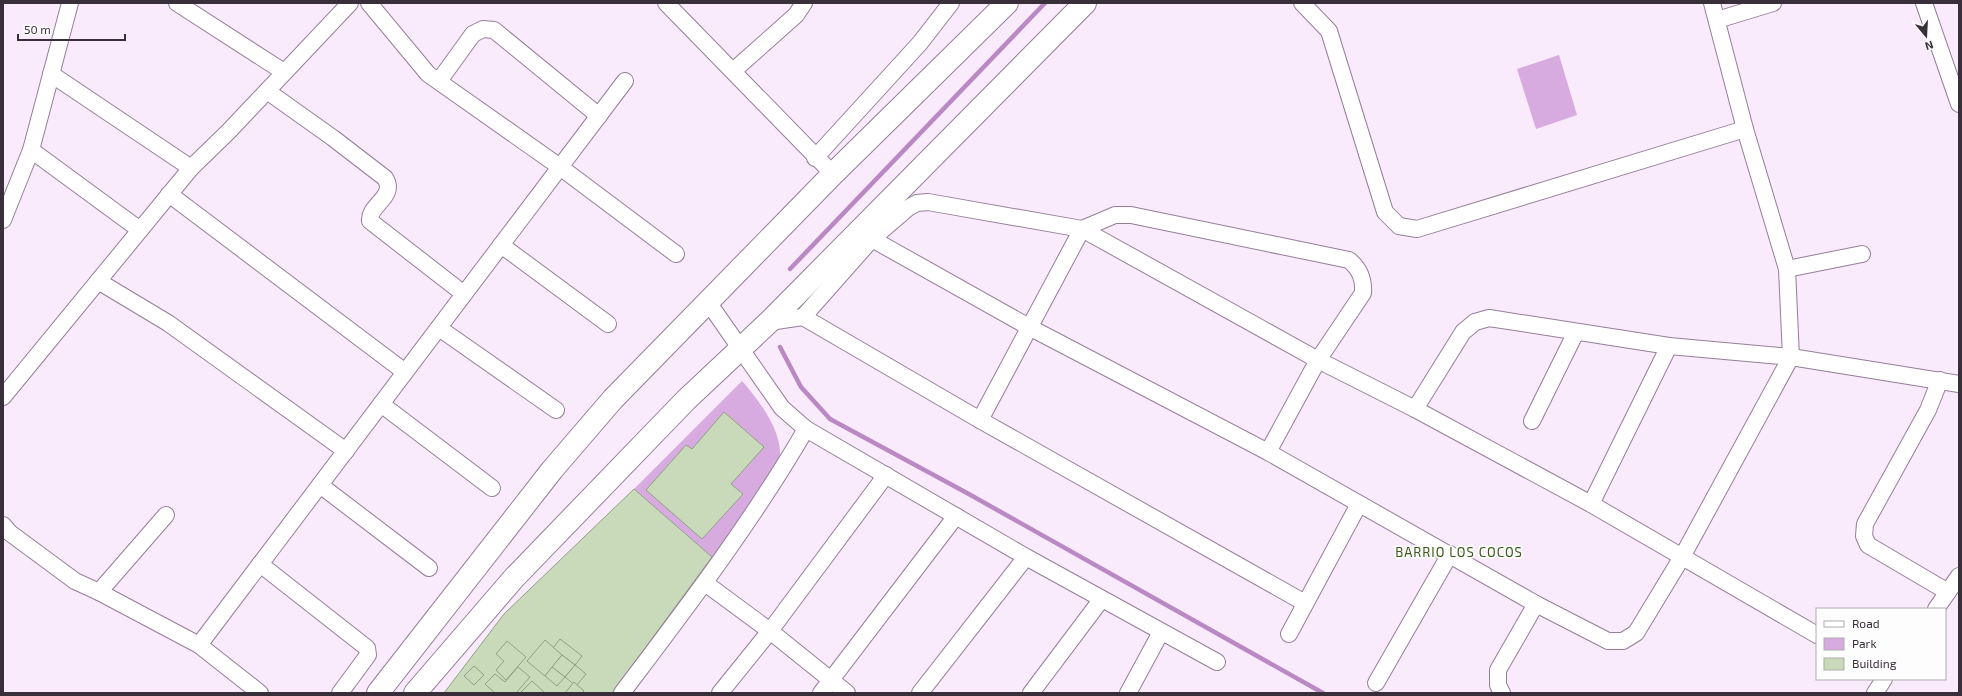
<svg xmlns="http://www.w3.org/2000/svg" width="1962" height="696" viewBox="0 0 1962 696" font-family="'Exo 2',sans-serif">
<style>
.green{fill:#d7aae0}
.lines{fill:none;stroke-linecap:round;stroke-linejoin:round}
.stream{stroke:#ba89c4;stroke-width:4.5}
.building{fill:#c9daba;stroke:#91a283}
.minor-casing{stroke:#957e99;stroke-width:18}
.secondary-casing{stroke:#957e99;stroke-width:24}
.minor{stroke:#fff;stroke-width:16}
.secondary{stroke:#fff;stroke-width:22}
.labels{text-anchor:middle;stroke-width:3.5;stroke-linejoin:round;paint-order:stroke}
.neighbourhood-label{font-size:13px;letter-spacing:1px;fill:#3b5916;stroke:#fdfdfd}
</style>
<rect width="100%" height="100%" fill="#f9eafc"/>
<g class="green">
<polygon points="1559,55 1577,115 1536,129 1517,69"/>
<path d="M742 381C758 399 780 428 780 453 780 458 778 463 777 468L712 557 634 489Z"/>
</g>
<g class="lines">
<g class="stream">
<polyline points="790,269 1045,3"/>
<polyline points="780,347 801,387 830,419 967,493 1323,693"/>
</g>
</g>
<g class="building">
<polygon points="724,412 764,447 731,484 743,494 702,539 646,490 686,445 692,449"/>
<polygon points="634,489 712,557 612,693 444,693 504,614"/>
<polygon points="560,639 582,656 575,665 553,648"/>
<polygon points="545,640 562,655 545,676 527,661"/>
<polygon points="507,641 526,657 506,680 496,670 504,661 496,654"/>
<polygon points="562,655 575,665 565,677 552,667"/>
<polygon points="575,665 586,674 576,686 565,677"/>
<polygon points="474,666 484,675 474,685 464,676"/>
<polygon points="518,667 530,677 516,693 495,693 485,684 495,674 505,682"/>
<polygon points="552,667 565,677 557,686 545,676"/>
<polygon points="532,681 544,692 543,693 520,693"/>
<polygon points="574,682 584,691 582,693 565,693"/>
</g>
<g class="lines">
<g class="minor-casing">
<g id="minor">
<polyline points="177,3 284,72"/>
<polyline points="369,3 428,74 560,167 676,254"/>
<polyline points="666,3 833,174"/>
<polyline points="1302,3 1329,31 1385,212 1399,226 1417,229 1745,129"/>
<polyline points="1924,3 1959,104"/>
<polyline points="1717,20 1773,3"/>
<polyline points="733,71 796,15 804,3"/>
<polyline points="51,74 191,168"/>
<polyline points="439,81 473,34 483,29 494,30 599,116"/>
<path d="M267 91 333 138 385 178C397 197 368 205 370 221L464 294"/>
<polyline points="31,150 140,230"/>
<polyline points="815,158 920,43 951,3"/>
<polyline points="169,194 405,372"/>
<polyline points="3,220 31,150 70,3"/>
<polyline points="872,239 1029,327 1268,452 1536,604 1608,641 1623,641 1636,633 1682,557 1791,357 1787,269 1745,129 1712,3"/>
<polyline points="501,245 608,324"/>
<polyline points="1787,269 1862,254"/>
<polyline points="98,281 168,323 346,451"/>
<polyline points="708,302 782,408 806,429 1026,557 1217,662"/>
<polyline points="803,317 980,420 1305,603"/>
<polyline points="769,322 803,317 872,239 908,208 917,203 928,202 1082,229 1318,360 1415,409 1591,504 1817,635"/>
<polyline points="439,328 556,410"/>
<polyline points="1940,380 1928,410 1865,524 1864,536 1868,545 1948,592"/>
<polyline points="3,397 191,168 229,131 350,3"/>
<polyline points="381,404 492,488"/>
<polyline points="1415,409 1463,332 1475,322 1489,318 1669,346 1791,357 1959,384"/>
<path d="M980 420 1082 229 1115 215H1131L1349 260C1360 269 1364 279 1363 293L1318 360 1268 452"/>
<polyline points="1532,421 1576,332"/>
<polyline points="320,485 429,568"/>
<polyline points="1591,504 1669,346"/>
<polyline points="166,515 99,592 199,645 260,693"/>
<polyline points="3,525 10,533 75,581 99,592"/>
<polyline points="260,564 367,648 368,655 340,693"/>
<polyline points="705,583 770,631 847,693"/>
<polyline points="1936,609 1959,576"/>
<polyline points="1289,634 1359,504"/>
<polyline points="199,645 625,81"/>
<polyline points="1376,683 1450,554"/>
<path d="M622 693C687 607 752 522 806 429"/>
<polyline points="720,693 770,631 886,475"/>
<polyline points="821,693 956,516"/>
<polyline points="920,693 1026,557"/>
<polyline points="1031,693 1101,600"/>
<polyline points="1128,693 1161,632"/>
<polyline points="1502,693 1498,685 1498,670 1536,604"/>
<polyline points="1875,693 1884,679"/>
</g>
</g>
<g class="secondary-casing">
<g id="secondary">
<polyline points="378,693 552,470 613,399 833,174 1007,3"/>
<polyline points="415,693 514,578 686,400 769,322 1085,3"/>
</g>
</g>
<use href="#minor" class="minor"/>
<use href="#secondary" class="secondary"/>
</g>
<g class="labels">
<g class="neighbourhood-label">
<text x="1459" y="557">BARRIO LOS COCOS</text>
</g>
</g>
<rect width="1962" height="696" fill="none" stroke="#392f3a" stroke-width="8"/>
<rect x="1816" y="608" width="130" height="72" fill="#fdfdfd" stroke="#afabaf"/>
<rect x="1824" y="621" width="20" height="6" fill="#ffffff" stroke="#afabaf"/>
<text x="1852" y="628" font-size="12" fill="#392f3a">Road</text>
<rect x="1824" y="638" width="20" height="12" fill="#d7aae0" stroke="#afabaf"/>
<text x="1852" y="648" font-size="12" fill="#392f3a">Park</text>
<rect x="1824" y="658" width="20" height="12" fill="#c9daba" stroke="#afabaf"/>
<text x="1852" y="668" font-size="12" fill="#392f3a">Building</text>
<g transform="translate(1926 36) rotate(162)" stroke="#fdfdfd" stroke-width="3" paint-order="stroke">
<path d="M0-3L7 15L0 10L-7 15Z" fill="#392f3a"/>
<text y="-6" font-size="11" font-weight="bold" text-anchor="middle" fill="#392f3a">N</text>
</g>
<path d="M18 34v6h107v-6" fill="none" stroke="#392f3a" stroke-width="2"/>
<text x="24" y="34" font-size="12" fill="#392f3a" stroke="#fdfdfd" stroke-width="3" paint-order="stroke">50 m</text>
</svg>
